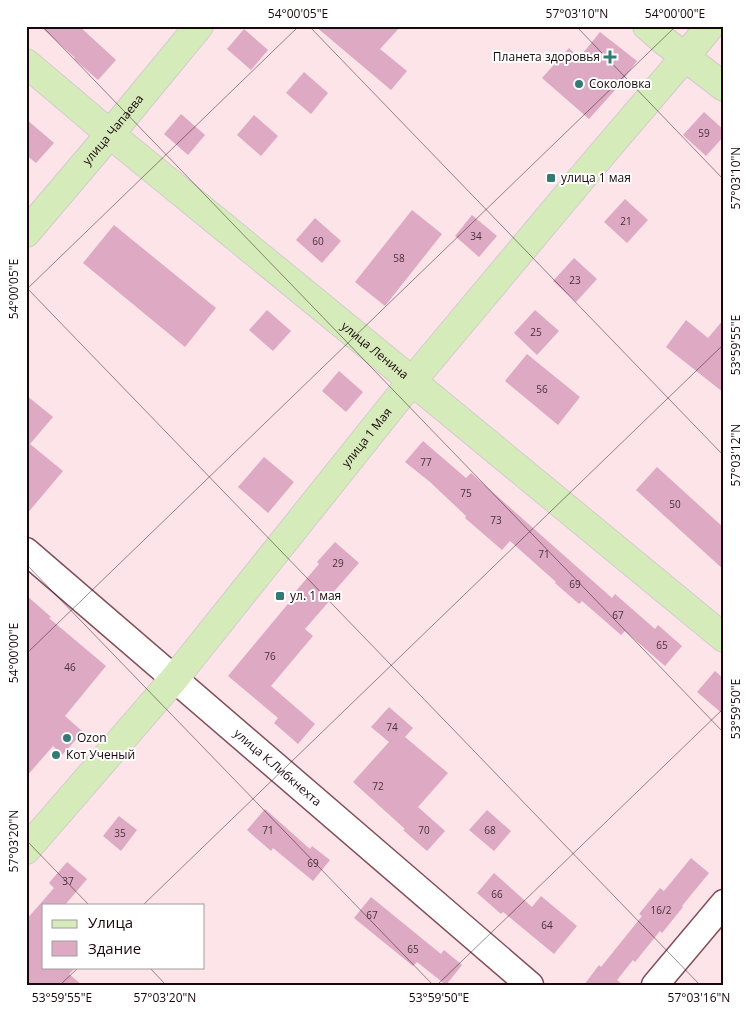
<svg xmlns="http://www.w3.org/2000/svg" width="750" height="1011" viewBox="0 0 750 1011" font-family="'Open Sans',sans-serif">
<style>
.building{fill:#dda9c3}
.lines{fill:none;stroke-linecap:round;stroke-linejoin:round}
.minor-casing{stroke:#824f59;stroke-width:29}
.major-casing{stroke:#d1cdce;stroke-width:30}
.minor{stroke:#fff;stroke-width:26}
.major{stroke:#d6ebba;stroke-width:28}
.ticks{fill:none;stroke:#1a070b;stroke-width:1;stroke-opacity:0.45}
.poi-dot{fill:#327a73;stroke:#fff;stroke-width:2}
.labels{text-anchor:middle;stroke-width:4;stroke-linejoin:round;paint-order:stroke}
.number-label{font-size:10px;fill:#4b3039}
.poi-label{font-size:12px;fill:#1a070b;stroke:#fff;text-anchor:start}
.street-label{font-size:12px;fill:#1a070b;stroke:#fff}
.neatline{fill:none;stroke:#1a070b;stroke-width:2}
.ticks-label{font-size:12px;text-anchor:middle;fill:#1a070b}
</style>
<rect width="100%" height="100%" fill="#fde4e8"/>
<g class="building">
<polygon points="40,26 79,26 116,60 98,80 74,59 75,58"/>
<polygon points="315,26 401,26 380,49 407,71 391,90"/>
<polygon points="244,29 268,50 251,70 227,49"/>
<polygon points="600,32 637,61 615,90 589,119 542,78 569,48 579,58"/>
<polygon points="304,72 328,93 311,114 286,93"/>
<polygon points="704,112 724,130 724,136 706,156 683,135"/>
<polygon points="181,114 205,135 188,155 164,134"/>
<polygon points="254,115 278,136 261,156 237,135"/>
<polygon points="26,119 54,143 36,163 26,155"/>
<polygon points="625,199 648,220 627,243 604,222"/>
<polygon points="412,210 442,234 385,306 355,282"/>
<polygon points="472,215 497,236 479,257 455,236"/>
<polygon points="315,218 341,241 322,263 296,240"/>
<polygon points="114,225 216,308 185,347 83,263"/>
<polygon points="574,258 597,279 576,302 553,281"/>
<polygon points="267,310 291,331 273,351 249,330"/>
<polygon points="535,310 559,331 537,355 514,333"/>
<polygon points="724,319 724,393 666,347 686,320 708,338"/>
<polygon points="527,354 580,397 558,425 505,381"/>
<polygon points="339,371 363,392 346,412 322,391"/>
<polygon points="26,395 53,417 30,444 63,471 26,515"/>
<polygon points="423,441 466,478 471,473 612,598 615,594 655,629 658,625 682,646 665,666 625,631 621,635 582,601 579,604 555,583 556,582 510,541 502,550 465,518 466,516 430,482 405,462"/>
<polygon points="264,457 294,482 268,513 238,487"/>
<polygon points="657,467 724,528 724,570 636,490"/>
<polygon points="335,542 359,563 330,596 332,598 305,629 313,636 271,686 315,724 298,744 274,723 278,718 228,676 292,599 290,598 319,564 317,562"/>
<polygon points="26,595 51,617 49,618 106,666 65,716 83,732 62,755 53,746 26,777"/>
<polygon points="715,671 724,679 724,715 697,692"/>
<polygon points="389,707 413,728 405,737 448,773 418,807 445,831 427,851 403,830 405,829 353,782 389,742 371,727"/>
<polygon points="265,809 310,849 312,846 330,860 313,881 273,848 271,851 247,830"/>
<polygon points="487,810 511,831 494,851 469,830"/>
<polygon points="119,816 137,830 121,851 103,836"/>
<polygon points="691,858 709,873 682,906 683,907 662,933 660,931 635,962 633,960 617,980 623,985 584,985 599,965 601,967 642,916 639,914 660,888 664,891"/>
<polygon points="67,862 87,879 65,905 44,905 44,967 76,967 69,974 82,985 26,985 26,920 54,888 49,883"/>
<polygon points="494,873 532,907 541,896 577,926 554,954 503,912 501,914 477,893"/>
<polygon points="371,897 441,954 444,950 462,965 446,985 417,962 413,966 354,918"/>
</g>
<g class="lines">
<g class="minor-casing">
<g id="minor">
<path id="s1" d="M26 551 530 985"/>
<polyline points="655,985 724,903"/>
</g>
</g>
<g class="major-casing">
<g id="major">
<polyline points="647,26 663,40 724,87"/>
<path id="s2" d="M26 63 110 134 412 381 724 638"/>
<path id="s3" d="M26 233 110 134 199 26"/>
<path id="s4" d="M26 850 174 679 412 381 586 173 685 57 710 26"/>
</g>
</g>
<use href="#minor" class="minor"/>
<use href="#major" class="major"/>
</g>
<path class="ticks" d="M42 26 724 733M309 26 724 456M576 26 724 180M26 287 700 985M26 290 299 26M26 564 433 985M26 654 676 26M26 840 89 905M143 905 724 344M149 967 166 985M60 985 79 967M437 985 724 708"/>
<g class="poi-dot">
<path d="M607.5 49.5h5v5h5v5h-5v5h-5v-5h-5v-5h5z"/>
<circle cx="579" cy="84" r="5"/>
<rect x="546" y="173" width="10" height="10" rx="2.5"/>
<rect x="275" y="591" width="10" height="10" rx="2.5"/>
<circle cx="67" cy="738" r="5"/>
<circle cx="56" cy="755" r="5"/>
</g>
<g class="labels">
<g class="number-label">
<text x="704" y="137">59</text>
<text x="626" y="225">21</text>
<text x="476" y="240">34</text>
<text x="318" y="245">60</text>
<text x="399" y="262">58</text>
<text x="575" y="284">23</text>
<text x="536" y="336">25</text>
<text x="542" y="393">56</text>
<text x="426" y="466">77</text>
<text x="466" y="497">75</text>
<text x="675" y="508">50</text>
<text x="496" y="524">73</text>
<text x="544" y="558">71</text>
<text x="338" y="567">29</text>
<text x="575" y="588">69</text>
<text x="618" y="619">67</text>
<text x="662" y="649">65</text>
<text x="270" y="660">76</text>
<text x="70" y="671">46</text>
<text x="392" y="731">74</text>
<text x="378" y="790">72</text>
<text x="268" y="834">71</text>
<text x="424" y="834">70</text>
<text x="490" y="834">68</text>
<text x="120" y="837">35</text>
<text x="313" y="867">69</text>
<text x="68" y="885">37</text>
<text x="497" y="898">66</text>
<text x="661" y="914">16/2</text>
<text x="372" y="919">67</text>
<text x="547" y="929">64</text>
<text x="413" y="953">65</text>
</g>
<g class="poi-label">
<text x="600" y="61" text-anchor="end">Планета здоровья</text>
<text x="589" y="88">Соколовка</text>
<text x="561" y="182">улица 1 мая</text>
<text x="290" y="600">ул. 1 мая</text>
<text x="77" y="742">Ozon</text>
<text x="66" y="759">Кот Ученый</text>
</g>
<g class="street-label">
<text dy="4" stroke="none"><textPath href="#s3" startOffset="135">улица Чапаева</textPath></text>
<text dy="4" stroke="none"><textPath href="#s2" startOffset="452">улица Ленина</textPath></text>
<text dy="4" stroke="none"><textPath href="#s4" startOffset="535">улица 1 Мая</textPath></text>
<text dy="4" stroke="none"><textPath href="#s1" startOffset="332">улица К.Либкнехта</textPath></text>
</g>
</g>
<rect width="750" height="1011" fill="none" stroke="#ffffff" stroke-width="55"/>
<rect x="42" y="904" width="162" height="65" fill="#ffffff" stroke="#a39c9d"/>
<rect x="52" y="920" width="25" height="8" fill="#d6ebba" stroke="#a39c9d"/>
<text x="88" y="928" font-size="15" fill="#1a070b">Улица</text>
<rect x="52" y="941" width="25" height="15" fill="#dda9c3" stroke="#a39c9d"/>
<text x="88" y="954" font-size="15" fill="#1a070b">Здание</text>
<rect x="28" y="28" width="694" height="956" class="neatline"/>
<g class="ticks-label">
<text x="298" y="18">54°00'05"E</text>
<text x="577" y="18">57°03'10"N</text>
<text x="675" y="18">54°00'00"E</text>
<text transform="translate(736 178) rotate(-90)" y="4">57°03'10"N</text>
<text transform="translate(14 289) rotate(-90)" y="4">54°00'05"E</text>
<text transform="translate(736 345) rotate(-90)" y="4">53°59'55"E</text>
<text transform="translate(736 455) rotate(-90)" y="4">57°03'12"N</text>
<text transform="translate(14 653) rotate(-90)" y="4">54°00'00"E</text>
<text transform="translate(736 709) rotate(-90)" y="4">53°59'50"E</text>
<text transform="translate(14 841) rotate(-90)" y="4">57°03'20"N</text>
<text x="62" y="1002">53°59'55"E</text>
<text x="165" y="1002">57°03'20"N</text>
<text x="439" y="1002">53°59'50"E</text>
<text x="699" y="1002">57°03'16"N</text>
</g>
</svg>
